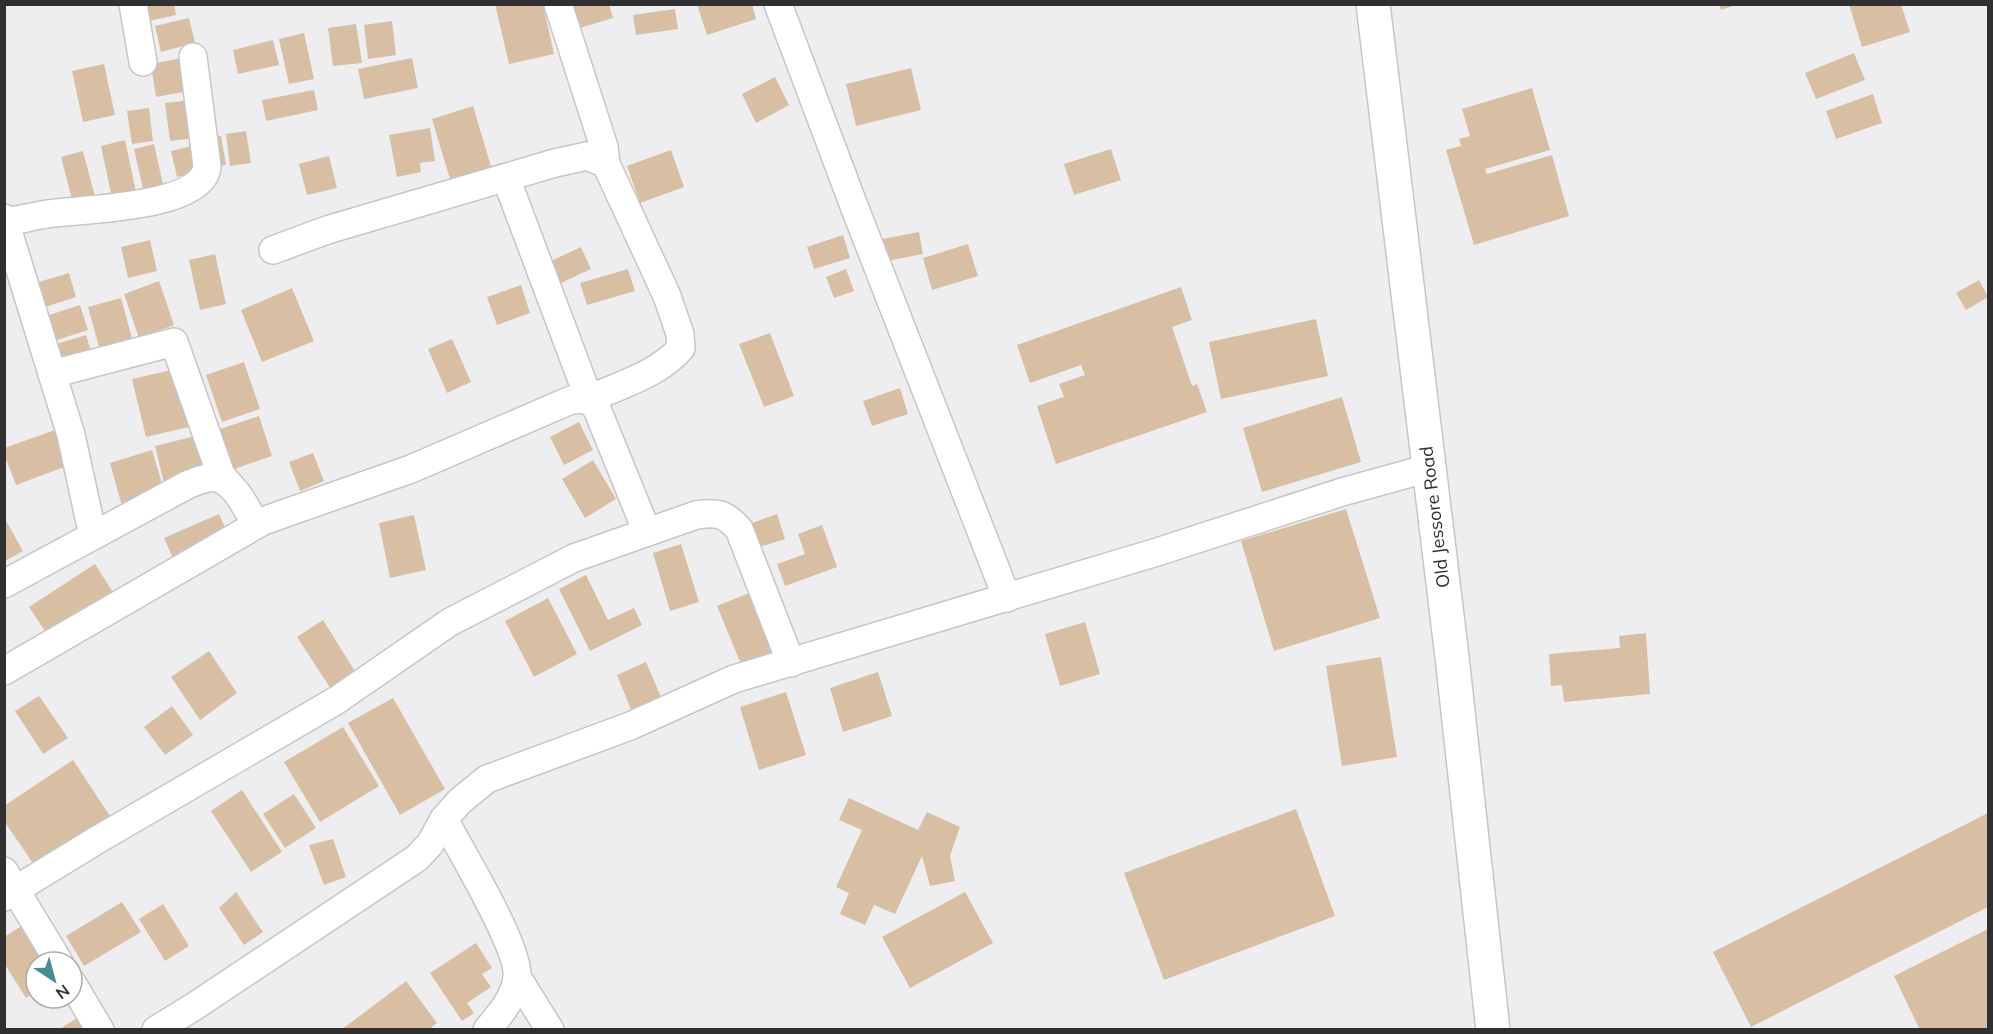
<svg xmlns="http://www.w3.org/2000/svg" width="1993" height="1034" viewBox="0 0 1993 1034" font-family="Mulish,sans-serif">
<style>
.building{fill:#d8bfa4}
.lines{fill:none;stroke-linecap:round;stroke-linejoin:round}
.minor-casing{stroke:#c6c6c8;stroke-width:30}
.tertiary-casing{stroke:#c6c6c8;stroke-width:36}
.minor{stroke:#fff;stroke-width:27}
.tertiary{stroke:#fff;stroke-width:33}
.labels{text-anchor:middle;stroke-width:6;stroke-linejoin:round;paint-order:stroke}
.street-label{font-size:18px;fill:#303031;stroke:#fff}
</style>
<rect width="100%" height="100%" fill="#eeeef0"/>
<g class="building">
<polygon points="146,4 174,4 176,15 149,21"/>
<polygon points="495,4 543,4 554,54 509,64"/>
<polygon points="576,4 609,4 613,18 573,30 567,7"/>
<polygon points="697,4 752,4 756,19 707,35"/>
<polygon points="1719,4 1736,4 1736,5 1721,10"/>
<polygon points="1849,4 1901,4 1910,32 1862,47"/>
<polygon points="675,9 678,29 636,35 633,15"/>
<polygon points="189,18 195,43 161,52 155,26"/>
<polygon points="392,21 396,55 368,59 364,25"/>
<polygon points="356,24 362,63 333,66 328,28"/>
<polygon points="304,33 314,79 289,84 279,39"/>
<polygon points="273,40 279,65 238,74 233,50"/>
<polygon points="1854,53 1865,80 1816,99 1805,73"/>
<polygon points="182,58 188,91 156,97 151,64"/>
<polygon points="412,58 418,88 364,99 358,69"/>
<polygon points="104,64 115,115 83,122 72,71"/>
<polygon points="911,68 921,110 856,126 846,84"/>
<polygon points="775,77 789,105 756,123 742,94"/>
<polygon points="1532,88 1550,150 1485,169 1487,174 1552,155 1569,216 1474,245 1446,150 1461,146 1459,139 1470,136 1462,109"/>
<polygon points="314,90 318,110 266,121 262,100"/>
<polygon points="1873,94 1882,123 1836,139 1826,111"/>
<polygon points="190,100 194,138 170,141 165,103"/>
<polygon points="473,106 493,173 452,186 432,119"/>
<polygon points="149,108 153,141 132,144 127,111"/>
<polygon points="430,128 435,161 420,163 421,172 397,177 389,135"/>
<polygon points="246,131 251,163 230,166 226,134"/>
<polygon points="221,136 226,165 213,167 208,139"/>
<polygon points="125,140 137,197 113,203 101,146"/>
<polygon points="154,144 164,189 144,193 134,149"/>
<polygon points="196,145 202,172 177,177 171,151"/>
<polygon points="1111,149 1121,180 1074,195 1064,164"/>
<polygon points="671,150 684,187 640,203 627,166"/>
<polygon points="83,151 96,201 74,207 61,157"/>
<polygon points="329,156 337,188 307,195 299,164"/>
<polygon points="919,232 923,254 876,263 872,241"/>
<polygon points="843,235 850,258 814,269 807,247"/>
<polygon points="150,240 157,271 128,278 121,247"/>
<polygon points="968,244 978,276 932,290 923,258"/>
<polygon points="581,247 591,269 561,283 551,261"/>
<polygon points="215,254 226,304 200,310 189,260"/>
<polygon points="628,269 635,291 587,305 580,283"/>
<polygon points="846,269 854,291 834,298 826,277"/>
<polygon points="69,273 76,297 39,309 32,284"/>
<polygon points="1979,280 1988,297 1966,310 1956,293"/>
<polygon points="159,281 174,325 139,338 124,294"/>
<polygon points="521,285 530,313 497,325 487,297"/>
<polygon points="1181,287 1192,320 1172,327 1192,386 1197,384 1207,412 1056,464 1037,406 1064,397 1059,384 1085,375 1081,365 1030,383 1017,345"/>
<polygon points="292,288 314,341 262,362 241,310"/>
<polygon points="121,298 135,349 102,358 88,307"/>
<polygon points="80,305 88,330 48,343 40,318"/>
<polygon points="1316,319 1328,376 1221,399 1209,342"/>
<polygon points="770,333 794,396 764,407 739,344"/>
<polygon points="86,335 93,358 57,370 50,346"/>
<polygon points="452,339 471,382 447,393 428,349"/>
<polygon points="244,362 260,409 222,422 206,375"/>
<polygon points="176,369 189,427 146,437 132,379"/>
<polygon points="900,388 908,414 872,426 863,401"/>
<polygon points="1342,397 1361,462 1262,492 1243,428"/>
<polygon points="259,416 272,456 234,469 220,429"/>
<polygon points="579,422 593,450 564,465 550,437"/>
<polygon points="55,430 67,466 16,485 4,454 4,448"/>
<polygon points="203,434 212,471 164,483 155,446"/>
<polygon points="152,450 165,494 122,506 110,463"/>
<polygon points="313,453 324,481 300,491 289,462"/>
<polygon points="593,460 616,499 585,518 562,479"/>
<polygon points="1346,509 1380,618 1274,651 1241,541"/>
<polygon points="219,514 230,539 175,563 164,538"/>
<polygon points="777,514 785,539 756,548 749,524"/>
<polygon points="414,515 426,570 390,578 379,523"/>
<polygon points="5,519 23,551 5,561"/>
<polygon points="822,525 837,567 785,586 777,564 805,554 798,534"/>
<polygon points="681,544 699,602 670,611 653,553"/>
<polygon points="95,564 116,597 51,640 29,607"/>
<polygon points="586,575 608,620 634,608 642,625 590,651 559,589"/>
<polygon points="749,593 775,655 743,669 717,606"/>
<polygon points="548,598 577,654 534,677 505,621"/>
<polygon points="323,620 356,673 331,689 297,637"/>
<polygon points="1085,622 1100,674 1060,686 1045,634"/>
<polygon points="1646,633 1650,694 1564,702 1562,685 1551,686 1549,654 1620,648 1619,636"/>
<polygon points="209,651 237,693 200,720 171,677"/>
<polygon points="1381,657 1397,757 1342,766 1326,666"/>
<polygon points="646,662 664,704 634,717 617,675"/>
<polygon points="878,672 892,716 843,732 830,688"/>
<polygon points="786,692 806,755 759,770 740,707"/>
<polygon points="39,696 68,738 43,754 15,711"/>
<polygon points="393,698 445,789 400,815 348,723"/>
<polygon points="172,706 193,735 165,755 144,727"/>
<polygon points="343,727 379,786 320,822 284,762"/>
<polygon points="73,760 112,819 37,869 4,821 4,806"/>
<polygon points="242,790 282,852 251,872 211,811"/>
<polygon points="294,794 316,828 285,848 263,814"/>
<polygon points="849,798 918,830 927,812 960,827 950,856 955,881 930,886 922,856 895,914 874,905 865,925 840,914 849,893 836,887 862,830 839,820"/>
<polygon points="1296,809 1335,916 1164,980 1124,873"/>
<polygon points="1988,813 1988,907 1751,1027 1713,952"/>
<polygon points="333,839 346,877 324,885 309,845"/>
<polygon points="236,892 263,932 244,945 219,908"/>
<polygon points="965,892 993,943 910,988 882,937"/>
<polygon points="122,902 141,932 84,966 66,936"/>
<polygon points="163,904 189,946 165,961 139,919"/>
<polygon points="23,925 46,962 36,962 36,991 26,998 4,963 4,937"/>
<polygon points="1988,929 1988,1030 1920,1030 1894,976"/>
<polygon points="476,943 492,968 482,974 491,987 467,1003 474,1013 462,1021 430,973"/>
<polygon points="406,981 437,1023 428,1030 341,1030"/>
<polygon points="77,1018 84,1030 58,1030"/>
</g>
<g class="lines">
<g class="minor-casing">
<g id="minor">
<polyline points="133,4 143,62"/>
<polyline points="558,4 604,147 606,164"/>
<polyline points="778,4 854,206 1007,598"/>
<polyline points="4,218 71,435 93,536"/>
<path d="M6 222C19 220 33 216 47 214 79 209 204 209 207 166L193 57"/>
<path d="M273 250 327 230 555 163 587 156 606 164 667 296 680 334 681 348C659 374 620 385 589 399L506 178"/>
<polyline points="52,374 174,342 221,475 228,483"/>
<path d="M4 584 189 484C198 481 208 476 217 478 236 483 247 510 256 525"/>
<polyline points="4,671 263,521 411,469 571,400 589,399 597,409 647,532"/>
<path d="M444 819C460 850 521 949 517 978 514 999 500 1014 487 1030"/>
<polyline points="4,871 59,962"/>
<path d="M4 897 97 840 337 700 450 622 574 558 696 515C718 512 724 513 739 529L791 663"/>
<polyline points="517,977 550,1030"/>
<polyline points="72,983 100,1030"/>
<polyline points="156,1030 195,1006 417,858 430,844 444,819 460,801 487,779 630,726 734,679 1157,552 1342,492 1429,468"/>
</g>
</g>
<g class="tertiary-casing">
<polyline id="tertiary" points="1373,4 1452,657 1493,1030"/>
</g>
<use href="#minor" class="minor"/>
<use href="#tertiary" class="tertiary"/>
</g>
<g class="labels">
<g class="street-label">
<text transform="translate(1435 517) rotate(-97)" y="6">Old Jessore Road</text>
</g>
</g>
<rect width="1993" height="1034" fill="none" stroke="#303031" stroke-width="12"/>
<g transform="translate(54 980) rotate(144)"><circle r="28" fill="#ffffff" stroke="#acacad" stroke-width="1.5"/>
<path d="M0-4.5L10 22L0 15L-10 22Z" fill="#458d8e"/>
<text y="-9" font-size="16" font-weight="bold" text-anchor="middle" fill="#303031">N</text>
</g>
</svg>
